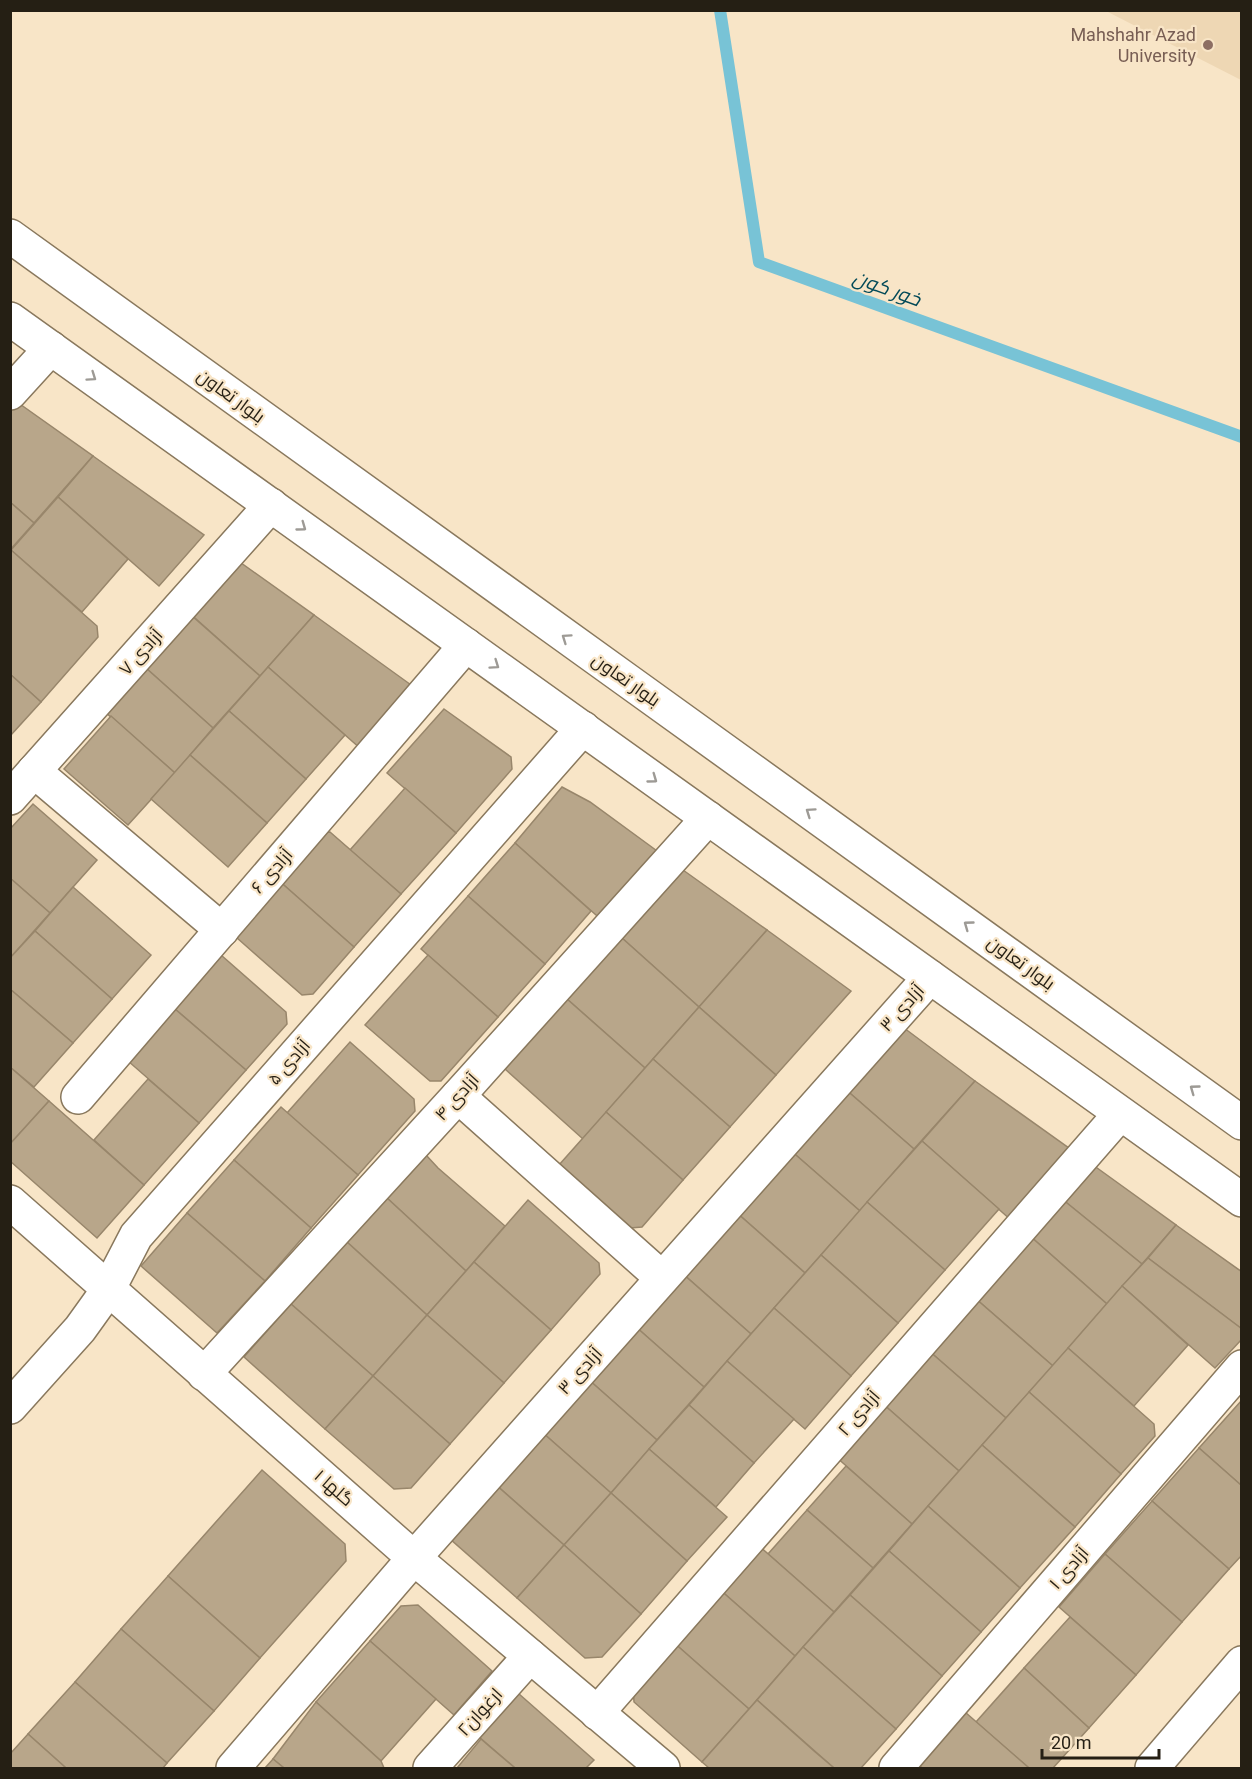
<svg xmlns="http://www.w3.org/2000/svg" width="1252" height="1779" viewBox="0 0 1252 1779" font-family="Roboto,Cairo,sans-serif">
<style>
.built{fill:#eed7b4}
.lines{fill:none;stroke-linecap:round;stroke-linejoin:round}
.stream{stroke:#78c3d6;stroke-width:12}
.building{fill:#b8a68a;stroke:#98866b;stroke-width:1.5}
.minor-casing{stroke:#89785d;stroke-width:36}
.tertiary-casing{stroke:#89785d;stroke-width:36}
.minor{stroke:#fff;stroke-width:33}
.tertiary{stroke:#fff;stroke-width:33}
.oneway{stroke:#9d9a95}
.education-dot{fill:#8d6e63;stroke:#f8e5c7;stroke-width:2}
.labels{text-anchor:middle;stroke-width:4.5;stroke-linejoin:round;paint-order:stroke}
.education-label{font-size:18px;fill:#785e54;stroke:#f8e5c7;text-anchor:end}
.street-label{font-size:18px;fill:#251f14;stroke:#f8e5c7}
.water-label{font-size:20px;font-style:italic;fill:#034a58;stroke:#f8e5c7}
</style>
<rect width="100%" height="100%" fill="#f8e5c7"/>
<polygon class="built" points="1106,11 1241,11 1241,80"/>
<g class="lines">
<polyline class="stream" points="720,10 759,262 1242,437"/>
</g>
<g class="building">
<polygon points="10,397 93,456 34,523 10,502"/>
<polygon points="93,456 204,535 159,586 58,497"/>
<polygon points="58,497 128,559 82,612 11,550"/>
<polygon points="10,502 34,523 10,550"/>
<polygon points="11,550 97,626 98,637 41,702 10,674"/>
<polygon points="223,550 314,615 260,676 177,602"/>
<polygon points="183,608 260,676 213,728 137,660"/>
<polygon points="314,615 425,695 370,757 268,667"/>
<polygon points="137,660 213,728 175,773 97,705"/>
<polygon points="268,667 345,735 306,779 229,711"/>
<polygon points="10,674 41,702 10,736"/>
<polygon points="444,709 511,757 512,769 456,833 387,773"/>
<polygon points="229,711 306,779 267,823 190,755"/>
<polygon points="111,716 175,773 128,825 64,769"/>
<polygon points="190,755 267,823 228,867 151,799"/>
<polygon points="562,787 590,802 664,856 605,923 515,843"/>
<polygon points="405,788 456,833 401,894 350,850"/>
<polygon points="33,804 97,860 50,913 10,878 10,829"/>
<polygon points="330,832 401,894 354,947 277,879 319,833"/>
<polygon points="515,843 591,911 545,964 468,896"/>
<polygon points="683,870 767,930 699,1007 622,938"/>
<polygon points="10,878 50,913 10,958"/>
<polygon points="277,879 354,947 313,994 302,995 237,938 236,926"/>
<polygon points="73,887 151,955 112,999 35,931"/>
<polygon points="468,896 545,964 498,1017 421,949"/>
<polygon points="767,930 851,991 776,1075 699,1007"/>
<polygon points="35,931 112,999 73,1043 10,989 10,958"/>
<polygon points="622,938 699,1007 645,1068 567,999"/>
<polygon points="221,955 286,1012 287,1024 246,1070 168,1003"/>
<polygon points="428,955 498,1017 441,1081 430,1081 365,1025"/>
<polygon points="10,989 73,1043 34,1087 10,1067"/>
<polygon points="567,999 645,1068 583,1139 505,1069"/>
<polygon points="168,1003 246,1070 199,1123 128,1061"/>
<polygon points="699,1007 776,1075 730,1127 653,1059"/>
<polygon points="892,1019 975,1081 914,1149 836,1081"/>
<polygon points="350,1042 414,1099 415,1111 358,1175 287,1113"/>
<polygon points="653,1059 730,1127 683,1180 606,1112"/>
<polygon points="10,1067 49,1101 10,1144"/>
<polygon points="148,1079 199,1123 144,1185 94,1140"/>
<polygon points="836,1081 914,1149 860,1211 789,1149"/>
<polygon points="975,1081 1073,1151 1012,1221 922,1141"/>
<polygon points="49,1101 144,1185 97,1238 10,1161 10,1144"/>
<polygon points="281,1107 358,1175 311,1228 234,1160"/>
<polygon points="606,1112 683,1180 642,1227 630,1228 559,1165"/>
<polygon points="922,1141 999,1209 945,1270 867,1202"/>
<polygon points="789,1149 860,1211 805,1273 728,1205"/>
<polygon points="426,1155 438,1168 505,1226 466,1271 387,1198"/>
<polygon points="234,1160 311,1228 265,1281 187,1213"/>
<polygon points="1093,1165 1176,1225 1142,1264 1062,1199"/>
<polygon points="387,1198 466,1271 427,1315 347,1242"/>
<polygon points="1062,1199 1142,1264 1107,1304 1030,1236"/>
<polygon points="528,1200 599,1263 600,1274 551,1330 474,1262"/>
<polygon points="867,1202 945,1270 898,1323 821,1255"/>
<polygon points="728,1205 805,1273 751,1334 674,1266"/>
<polygon points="187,1213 265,1281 217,1333 141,1266"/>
<polygon points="1176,1225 1242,1272 1242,1329 1148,1258"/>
<polygon points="1030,1236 1107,1304 1053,1366 975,1298"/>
<polygon points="347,1242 427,1315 373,1376 291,1304"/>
<polygon points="821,1255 898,1323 851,1376 774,1308"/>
<polygon points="1148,1258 1242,1329 1242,1339 1215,1368 1122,1286"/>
<polygon points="474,1262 551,1330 504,1383 427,1315"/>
<polygon points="674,1266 751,1334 704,1387 627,1319"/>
<polygon points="1122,1286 1188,1345 1134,1406 1068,1348"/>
<polygon points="975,1298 1053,1366 1006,1418 928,1350"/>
<polygon points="291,1304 373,1376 325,1429 244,1357"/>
<polygon points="774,1308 851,1376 805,1429 727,1361"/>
<polygon points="427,1315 504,1383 450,1444 373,1376"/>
<polygon points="627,1319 704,1387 657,1440 580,1372"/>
<polygon points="1068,1348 1154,1424 1155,1436 1121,1474 1029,1392"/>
<polygon points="928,1350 1006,1418 959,1471 882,1403"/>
<polygon points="727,1361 794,1419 754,1463 689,1405"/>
<polygon points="580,1372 657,1440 611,1493 534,1425"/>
<polygon points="373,1376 450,1444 411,1488 394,1489 325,1429"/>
<polygon points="1029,1392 1121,1474 1075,1527 982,1445"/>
<polygon points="1242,1400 1242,1486 1199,1448"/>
<polygon points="882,1403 959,1471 912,1524 835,1456"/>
<polygon points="689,1405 754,1463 716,1507 649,1449"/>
<polygon points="534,1425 611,1493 564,1545 487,1477"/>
<polygon points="982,1445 1075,1527 1020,1588 928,1506"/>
<polygon points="1199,1448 1242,1486 1242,1555 1229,1569 1152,1501"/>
<polygon points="649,1449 727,1517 687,1561 611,1493"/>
<polygon points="846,1466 912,1524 873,1568 807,1510"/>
<polygon points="262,1470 345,1544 346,1561 260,1658 168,1576"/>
<polygon points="487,1477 564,1545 517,1598 449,1538"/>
<polygon points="611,1493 687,1561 641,1614 564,1545"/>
<polygon points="1152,1501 1229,1569 1182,1622 1105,1554"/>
<polygon points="928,1506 1020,1588 981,1632 889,1551"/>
<polygon points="807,1510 873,1568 834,1612 768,1554"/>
<polygon points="757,1544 834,1612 795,1656 718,1588"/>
<polygon points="564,1545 641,1614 602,1657 585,1658 517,1598"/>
<polygon points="889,1551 981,1632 942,1676 850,1595"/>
<polygon points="1105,1554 1182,1622 1136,1675 1059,1607"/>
<polygon points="168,1576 260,1658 214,1711 121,1629"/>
<polygon points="718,1588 795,1656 749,1709 672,1641"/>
<polygon points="850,1595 942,1676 896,1729 803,1647"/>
<polygon points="418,1605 492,1671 454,1715 370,1641 401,1606"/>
<polygon points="1070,1617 1136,1675 1089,1728 1024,1668"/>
<polygon points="121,1629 214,1711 167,1763 75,1682"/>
<polygon points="370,1641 436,1699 381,1761 316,1702"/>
<polygon points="672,1641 749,1709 702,1762 634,1702 633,1684"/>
<polygon points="803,1647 896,1729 861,1768 834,1768 757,1700"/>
<polygon points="1024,1668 1089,1728 1053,1768 1029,1768 976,1722"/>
<polygon points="75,1682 167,1763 163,1768 66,1768 28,1734"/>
<polygon points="510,1686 594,1760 586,1768 515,1768 471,1730"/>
<polygon points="757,1700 814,1751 834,1768 709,1768 702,1762"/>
<polygon points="316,1702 381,1761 384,1768 284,1768 273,1759"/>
<polygon points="965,1712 1029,1768 922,1768 919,1765"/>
<polygon points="28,1734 66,1768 10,1768 10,1754"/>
<polygon points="481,1739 489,1746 515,1768 457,1768"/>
<polygon points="273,1759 284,1768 265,1768"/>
</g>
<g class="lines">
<g class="minor-casing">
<g id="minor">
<polyline points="10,393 51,348"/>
<polyline points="34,771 222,930"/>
<polyline points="10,798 271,505"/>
<polyline points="458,1096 662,1278"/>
<polyline points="78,1097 466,645"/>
<polyline points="10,1202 414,1558 663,1768"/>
<polyline points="204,1374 458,1096 708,818"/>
<polyline points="10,1407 80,1329 108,1290 136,1236 583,728"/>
<polyline points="597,1713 1120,1114"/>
<polyline points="233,1768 414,1558 930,977"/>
<polyline points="430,1768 530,1656"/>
<polyline points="896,1768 1242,1367"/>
<polyline points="1152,1768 1242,1663"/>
</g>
</g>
<g class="tertiary-casing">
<g id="tertiary">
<path d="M10 236C420 533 832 826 1242 1123"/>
<polyline points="10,319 1242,1200"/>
</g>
</g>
<use href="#minor" class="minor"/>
<use href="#tertiary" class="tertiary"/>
</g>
<defs><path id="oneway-chevron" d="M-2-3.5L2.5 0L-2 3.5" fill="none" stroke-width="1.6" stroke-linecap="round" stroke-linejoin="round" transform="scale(1.5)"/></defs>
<g class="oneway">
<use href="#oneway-chevron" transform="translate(92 377) rotate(35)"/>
<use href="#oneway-chevron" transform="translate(302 527) rotate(36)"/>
<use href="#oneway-chevron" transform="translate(566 638) rotate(-145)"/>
<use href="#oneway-chevron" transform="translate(495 665) rotate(35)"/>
<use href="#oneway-chevron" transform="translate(653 779) rotate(36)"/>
<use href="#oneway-chevron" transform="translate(810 812) rotate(-145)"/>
<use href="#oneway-chevron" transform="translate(968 925) rotate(-144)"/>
<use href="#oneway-chevron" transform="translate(1194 1089) rotate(-144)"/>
</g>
<circle class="education-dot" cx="1208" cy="45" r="6"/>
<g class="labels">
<g class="education-label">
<text x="1196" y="41">Mahshahr Azad<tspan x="1196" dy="21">University</tspan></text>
</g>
<g class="street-label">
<text transform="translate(231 396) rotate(36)" y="6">بلوار تعاون</text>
<text transform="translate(141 652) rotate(-48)" y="6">آزادی ۷</text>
<text transform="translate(626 680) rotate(35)" y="6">بلوار تعاون</text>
<text transform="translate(272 871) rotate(-49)" y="6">آزادی ۶</text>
<text transform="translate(1021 963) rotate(36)" y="6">بلوار تعاون</text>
<text transform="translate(902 1008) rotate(-48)" y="6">آزادی ۳</text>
<text transform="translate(289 1062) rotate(-49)" y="6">آزادی ۵</text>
<text transform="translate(457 1097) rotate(-48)" y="6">آزادی ۴</text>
<text transform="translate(580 1371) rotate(-48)" y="6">آزادی ۳</text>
<text transform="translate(859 1413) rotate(-49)" y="6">آزادی ۲</text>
<text transform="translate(334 1488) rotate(41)" y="6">گلها ۱</text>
<text transform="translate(1069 1568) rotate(-49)" y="6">آزادی ۱</text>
<text transform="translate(480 1712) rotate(-48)" y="6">ارغوان۲</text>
</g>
<g class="water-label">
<text transform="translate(887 288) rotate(20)" y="7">خور کون</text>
</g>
</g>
<rect width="1252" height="1779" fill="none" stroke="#251f14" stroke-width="24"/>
<path d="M1042 1749v9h117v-9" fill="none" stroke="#251f14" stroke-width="3"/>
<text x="1051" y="1749" font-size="18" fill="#251f14" stroke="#f8e5c7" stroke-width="4.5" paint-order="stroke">20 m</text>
</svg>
